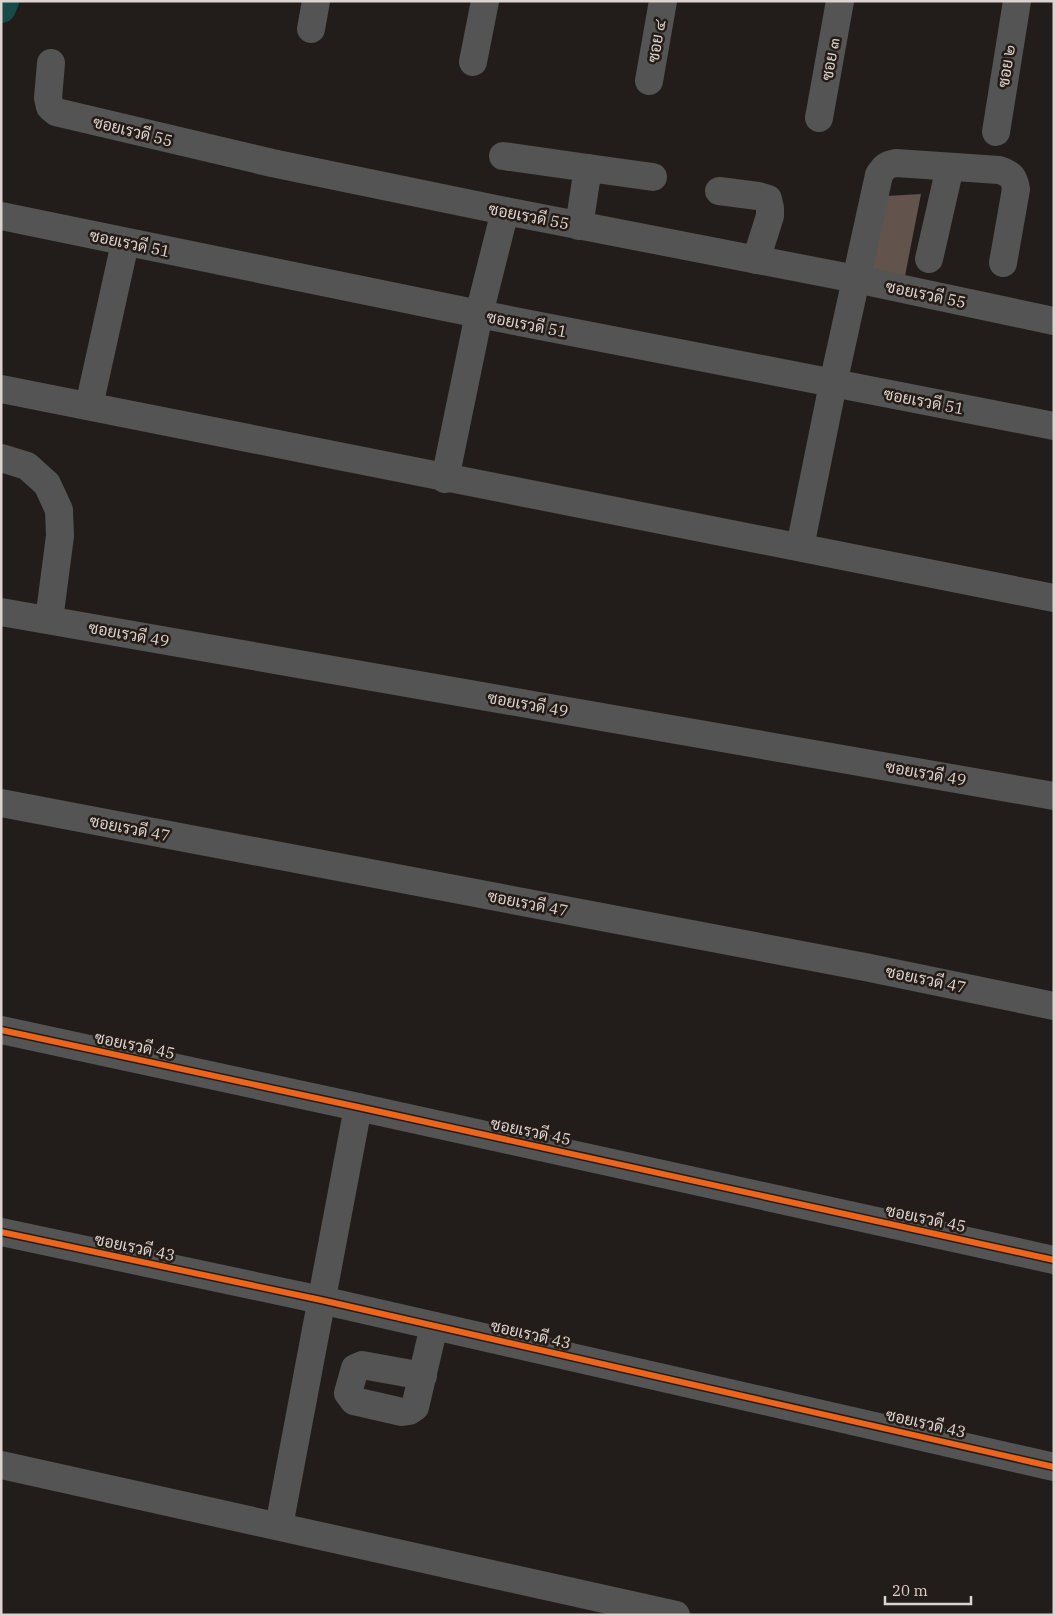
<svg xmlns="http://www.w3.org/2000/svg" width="1055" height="1616" viewBox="0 0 1055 1616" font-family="'IBM Plex Serif',Sarabun,serif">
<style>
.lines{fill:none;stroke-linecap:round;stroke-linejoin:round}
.canal{stroke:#174a48;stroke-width:30}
.building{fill:#62534c}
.minor{stroke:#535453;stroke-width:28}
.cycleway-casing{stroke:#261c17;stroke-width:9}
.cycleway{stroke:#eb651d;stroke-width:6}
.labels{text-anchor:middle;stroke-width:5;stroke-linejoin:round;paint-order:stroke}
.street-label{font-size:16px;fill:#dcd4d1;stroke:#261c17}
</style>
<rect width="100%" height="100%" fill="#221d1a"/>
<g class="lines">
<polyline class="canal" points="1,8 4,1"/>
</g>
<polygon class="building" points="921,194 904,281 863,276 886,196"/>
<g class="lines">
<g class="minor">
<polyline points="311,29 316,1"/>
<polyline points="473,62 485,1"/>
<polyline points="51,63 48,98 50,107 56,112 272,163 505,211 856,279 1054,321"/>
<polyline points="649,81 663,1"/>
<polyline points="819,118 840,1"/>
<polyline points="996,132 1017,1"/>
<polyline points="503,156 588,168 579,226"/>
<polyline points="588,168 653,177"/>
<polyline points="719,191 758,196 768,199 770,208 770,216 756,260"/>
<polyline points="1,216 479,314 1054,426"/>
<polyline points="929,259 950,167"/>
<polyline points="1,389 1054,598"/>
<polyline points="89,406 125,243"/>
<polyline points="1,458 27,466 47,484 59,510 60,536 49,620"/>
<polyline points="445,479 479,314 505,211"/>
<path d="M800 547 833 384 879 175C884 167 886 165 896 163L999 170C1011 174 1014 177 1016 189L1003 263"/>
<polyline points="1,612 1054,796"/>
<polyline points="1,803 865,967 1054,1006"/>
<polyline points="1,1030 358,1107 1054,1260"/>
<polyline points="1,1232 321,1300 1054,1467"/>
<polyline points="423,1376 362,1365 355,1368 348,1393 354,1401 402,1412 409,1411 415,1407 434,1326"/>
<polyline points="1,1465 676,1615"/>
<polyline points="279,1526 358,1107"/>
</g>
<g class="cycleway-casing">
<g id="cycleway">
<polyline points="1,1030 358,1107 1054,1260"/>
<polyline points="1,1232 321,1300 1054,1467"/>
</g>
</g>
<use href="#cycleway" class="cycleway"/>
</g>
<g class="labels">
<g class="street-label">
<text transform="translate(656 41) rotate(-80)" y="6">ซอย ๔</text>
<text transform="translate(830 59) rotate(-80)" y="6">ซอย ๓</text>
<text transform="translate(1006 66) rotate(-81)" y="6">ซอย ๒</text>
<text transform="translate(133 131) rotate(14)" y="6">ซอยเรวดี 55</text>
<text transform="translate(529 216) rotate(11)" y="6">ซอยเรวดี 55</text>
<text transform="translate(130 243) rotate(12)" y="6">ซอยเรวดี 51</text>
<text transform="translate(926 294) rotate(12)" y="6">ซอยเรวดี 55</text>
<text transform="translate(527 324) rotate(11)" y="6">ซอยเรวดี 51</text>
<text transform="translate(924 401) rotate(11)" y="6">ซอยเรวดี 51</text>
<text transform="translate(129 634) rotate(10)" y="6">ซอยเรวดี 49</text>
<text transform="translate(528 704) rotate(10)" y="6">ซอยเรวดี 49</text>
<text transform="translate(926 773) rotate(10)" y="6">ซอยเรวดี 49</text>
<text transform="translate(130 828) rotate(11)" y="6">ซอยเรวดี 47</text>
<text transform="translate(528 903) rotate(11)" y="6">ซอยเรวดี 47</text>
<text transform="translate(926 979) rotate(12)" y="6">ซอยเรวดี 47</text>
<text transform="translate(135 1045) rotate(12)" y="6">ซอยเรวดี 45</text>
<text transform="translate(531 1131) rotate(12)" y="6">ซอยเรวดี 45</text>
<text transform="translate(926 1218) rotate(12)" y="6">ซอยเรวดี 45</text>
<text transform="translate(135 1247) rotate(12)" y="6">ซอยเรวดี 43</text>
<text transform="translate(531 1334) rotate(13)" y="6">ซอยเรวดี 43</text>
<text transform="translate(926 1423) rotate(13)" y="6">ซอยเรวดี 43</text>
</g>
</g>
<rect width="1055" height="1616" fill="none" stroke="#dcd4d1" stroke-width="5"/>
<path d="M885 1596v8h86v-8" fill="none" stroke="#dcd4d1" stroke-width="2.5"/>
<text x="892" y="1596" font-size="15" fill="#dcd4d1" stroke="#261c17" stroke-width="4" paint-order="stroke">20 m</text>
</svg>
